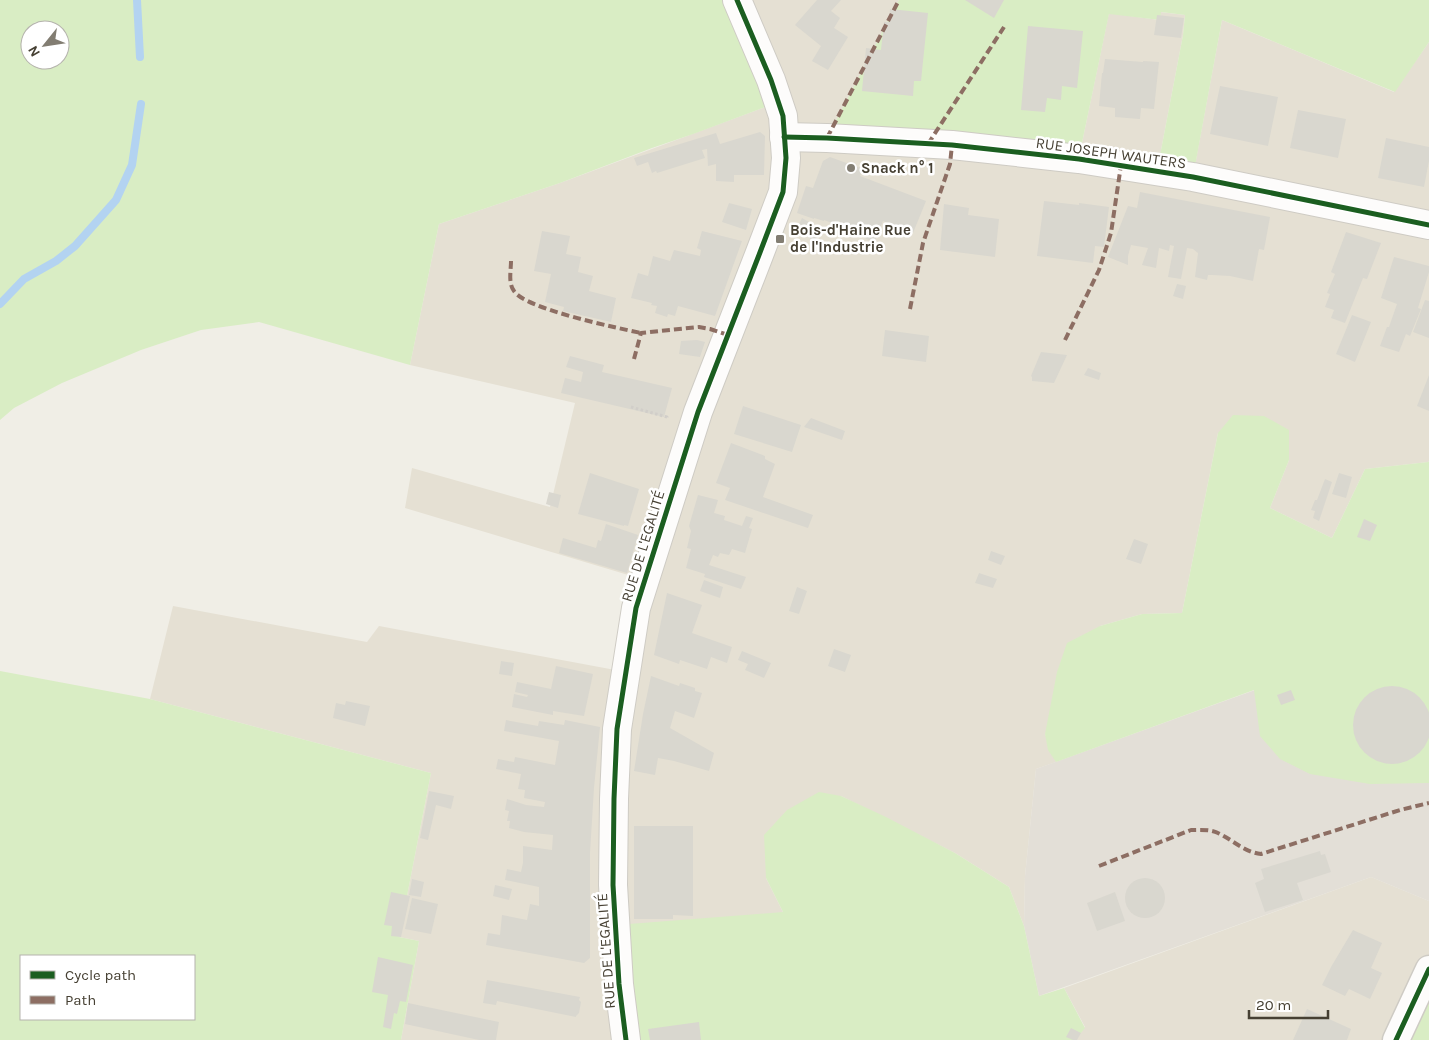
<svg xmlns="http://www.w3.org/2000/svg" width="1429" height="1040" viewBox="0 0 1429 1040" font-family="Karla,sans-serif">
<style>
.residential{fill:#e5e0d3}
.industrial{fill:#e3dfd7}
.green{fill:#d9edc4;fill-rule:evenodd}
.lines{fill:none;stroke-linecap:round;stroke-linejoin:round}
.stream{stroke:#b3d3f1;stroke-width:8}
.building{fill:#d9d7cf}
.minor-casing{stroke:#cecbc4;stroke-width:29}
.tertiary-casing{stroke:#cecbc4;stroke-width:30}
.path{stroke:#d1cec9;stroke-width:3;stroke-dasharray:2.5 2.5;stroke-linecap:butt}
.minor{stroke:#fdfcfb;stroke-width:26}
.tertiary{stroke:#fdfcfb;stroke-width:28}
.quiet{stroke:#8d6e63;stroke-width:4;stroke-dasharray:8 4;stroke-linecap:butt}
.cycleway-casing{stroke:#fff;stroke-width:8}
.cycleway{stroke:#1b5e20;stroke-width:5}
.poi-dot{fill:#827d72;stroke:#fff;stroke-width:2}
.labels{text-anchor:middle;stroke-width:5;stroke-linejoin:round;paint-order:stroke}
.street-label{font-size:15px;fill:#464033;stroke:#fff}
.poi-label{font-size:15px;font-weight:bold;fill:#464033;stroke:#fff;text-anchor:start}
</style>
<rect width="100%" height="100%" fill="#f0eee6"/>
<g class="residential">
<polygon points="737,0 899,0 828,137 1079,159 1083,138 1109,13 1159,20 1160,12 1185,15 1183,35 1157,171 1193,176 1222,20 1394,92 1429,42 1429,461 1428,462 1365,469 1332,538 1270,508 1289,460 1218,433 1182,613 1142,614 1100,626 1045,734 1056,762 1036,769 1025,876 1024,926 1009,887 955,853 841,796 766,878 783,912 626,1040 401,1040 419,941 399,937 431,773 150,699 173,606 367,642 379,626 626,672 645,580 405,508 412,468 550,507 575,403 410,365 439,224 560,183 779,102"/>
<polygon points="1371,877 1429,901 1429,969 1396,1040 1075,1040 1085,1027 1064,988"/>
</g>
<polygon class="industrial" points="1429,636 1429,901 1371,877 1039,996 1024,926 1025,876 1036,769 1255,690"/>
<g class="green">
<path d="M0 0H737L779 102 696 133 652 148 560 183 439 224 410 365 259 322 201 330 141 350 62 383 14 408 0 420ZM30 30H60V60H30Z"/>
<polygon points="899,0 1429,0 1429,42 1395,92 1222,20 1193,177 1157,171 1183,35 1185,15 1161,12 1160,20 1109,14 1083,138 1079,159 827,138"/>
<polygon points="1233,415 1264,416 1289,430 1289,460 1270,508 1332,538 1365,469 1428,462 1429,461 1429,783 1370,784 1310,774 1280,759 1260,736 1254,690 1056,762 1048,750 1045,734 1057,672 1067,643 1100,626 1142,614 1182,613 1218,433"/>
<path d="M0 671 150 699 431 773 399 937 419 941 401 1040H0ZM21 956H194V1019H21Z"/>
<polygon points="819,792 841,796 886,817 955,853 1009,887 1024,926 1039,996 1064,988 1085,1028 1075,1040 626,1040 616,925 783,912 766,878 764,835 787,810"/>
<polygon points="1429,969 1429,1040 1396,1040"/>
</g>
<g class="lines">
<g class="stream">
<polyline points="137,0 140,57"/>
<polyline points="0,304 24,279 56,261 75,246 116,200 132,165 141,104"/>
</g>
</g>
<g class="building">
<polygon points="817,0 841,0 831,11 840,18 834,28 848,37 828,70 812,61 821,46 795,25"/>
<polygon points="965,0 1004,0 994,18"/>
<polygon points="890,9 928,13 921,81 914,81 913,96 862,91 866,48 881,50 884,22 889,22"/>
<polygon points="1157,15 1184,18 1181,38 1154,35"/>
<polygon points="1028,26 1083,31 1077,88 1062,86 1061,100 1047,98 1045,112 1021,110"/>
<polygon points="1105,59 1143,62 1143,61 1159,62 1154,109 1141,108 1140,119 1139,119 1115,117 1115,108 1099,106 1102,73 1103,73"/>
<polygon points="1220,86 1278,97 1268,146 1210,134"/>
<polygon points="1298,110 1346,119 1338,158 1290,148"/>
<polygon points="760,132 765,136 764,175 734,175 734,182 716,181 716,164 708,166 707,149 702,150 705,158 657,173 656,171 652,173 648,162 637,166 634,158 716,133 720,144"/>
<polygon points="1386,138 1429,147 1429,161 1424,187 1378,178"/>
<polygon points="830,157 863,169 860,176 926,201 913,233 883,221 874,243 851,230 824,220 824,221 814,218 814,219 797,213 806,186 813,188 823,161"/>
<polygon points="1140,192 1270,217 1264,250 1259,249 1253,281 1230,276 1212,275 1208,275 1207,280 1195,277 1198,253 1193,249 1187,248 1181,279 1168,277 1174,246 1170,245 1169,251 1159,248 1156,268 1142,265 1148,248 1131,245 1128,256 1128,265 1108,257 1128,206 1137,208"/>
<polygon points="1044,201 1079,205 1079,203 1109,207 1104,247 1095,246 1093,263 1037,256"/>
<polygon points="729,203 752,209 746,230 722,222"/>
<polygon points="944,204 969,208 968,215 999,219 995,257 940,250"/>
<polygon points="802,218 821,229 815,241 796,230"/>
<polygon points="542,231 570,236 566,254 581,257 578,272 593,276 589,291 616,298 611,322 563,311 564,307 545,302 551,274 534,271"/>
<polygon points="702,231 742,241 715,316 678,306 675,316 668,314 667,317 655,313 657,306 651,305 652,303 631,298 638,273 648,276 653,256 670,261 674,250 700,256 701,250 697,248"/>
<polygon points="1346,232 1381,243 1367,279 1363,278 1345,323 1331,318 1334,310 1325,307 1330,294 1327,293 1335,274 1331,272"/>
<polygon points="1394,257 1429,266 1429,272 1418,308 1421,309 1410,336 1406,334 1399,352 1380,346 1387,327 1389,327 1397,304 1381,298"/>
<polygon points="1177,284 1186,286 1183,299 1173,296"/>
<polygon points="1425,300 1429,301 1429,338 1413,332"/>
<polygon points="1352,315 1371,322 1355,362 1336,354"/>
<polygon points="885,330 929,336 926,362 882,356"/>
<polygon points="697,340 705,342 700,357 679,354 681,341"/>
<polygon points="1041,352 1067,355 1054,383 1032,381 1032,377 1031,376"/>
<polygon points="570,356 604,365 602,372 672,388 664,417 561,393 565,378 581,382 583,372 566,367"/>
<polygon points="1088,368 1101,373 1099,380 1084,375"/>
<polygon points="1429,375 1429,411 1417,406"/>
<polygon points="743,406 801,425 792,452 734,434"/>
<polygon points="811,418 845,431 842,440 804,427"/>
<polygon points="731,443 765,456 765,459 775,464 763,497 813,515 808,528 725,500 730,488 716,483"/>
<polygon points="590,473 639,489 628,526 624,525 624,526 578,514"/>
<polygon points="1339,473 1352,477 1346,498 1332,494"/>
<polygon points="1325,479 1332,482 1319,521 1313,518 1315,511 1311,510 1315,500 1317,500"/>
<polygon points="549,492 561,495 558,508 546,504"/>
<polygon points="698,495 718,500 714,513 725,516 724,520 742,526 746,516 753,518 749,528 752,529 745,553 732,549 729,555 720,553 718,557 713,555 709,565 746,577 741,589 704,577 705,574 686,568 691,549 687,548 691,531 689,526"/>
<polygon points="1364,519 1377,525 1370,541 1357,537"/>
<polygon points="606,524 638,535 627,573 559,553 563,538 596,548 598,540 601,541"/>
<polygon points="1134,539 1148,544 1141,564 1126,559"/>
<polygon points="991,551 1005,556 1001,565 988,560"/>
<polygon points="979,573 997,579 993,588 975,583"/>
<polygon points="704,580 723,587 720,598 700,591"/>
<polygon points="797,587 807,591 799,614 789,611"/>
<polygon points="667,593 702,605 692,633 732,647 727,663 711,657 707,669 680,660 679,664 654,655"/>
<polygon points="834,649 851,655 845,672 828,666"/>
<polygon points="742,651 771,663 764,678 745,670 748,664 738,660"/>
<polygon points="501,661 514,663 512,676 499,674"/>
<polygon points="556,666 593,674 584,716 553,711 553,715 512,707 514,694 527,697 528,695 515,692 517,682 551,689"/>
<polygon points="651,676 679,686 680,683 695,688 695,691 702,693 694,718 675,711 670,728 714,753 709,771 674,761 658,758 655,775 634,771 643,714"/>
<circle cx="1392" cy="725" r="39"/>
<polygon points="1291,690 1295,700 1281,705 1277,695"/>
<polygon points="346,701 370,706 365,726 333,718 336,703 345,705"/>
<polygon points="506,720 538,726 539,721 564,725 565,720 600,727 594,788 590,853 590,958 584,963 486,945 488,933 500,935 502,915 527,920 530,904 539,906 539,887 505,880 507,869 521,872 523,863 523,846 552,850 553,835 524,832 509,828 510,821 507,821 509,811 505,810 507,799 526,805 544,807 545,802 524,798 525,790 518,789 521,774 496,769 498,759 514,762 515,757 555,765 559,741 504,731"/>
<polygon points="429,791 454,796 451,809 436,805 428,840 420,838"/>
<polygon points="634,826 693,826 693,916 673,915 673,919 634,919"/>
<polygon points="1320,851 1321,855 1325,854 1331,872 1297,883 1303,900 1265,912 1255,883 1264,879 1261,869"/>
<circle cx="1145" cy="898" r="20"/>
<polygon points="412,879 424,882 421,897 409,895"/>
<polygon points="495,885 512,889 509,900 493,896"/>
<polygon points="391,892 410,896 401,937 391,936 392,926 384,925"/>
<polygon points="1115,892 1125,921 1097,931 1087,903"/>
<polygon points="412,898 438,904 431,934 405,929"/>
<polygon points="1353,930 1382,943 1371,968 1382,973 1370,999 1349,989 1345,996 1322,985 1331,967"/>
<polygon points="378,957 413,965 406,1002 400,1001 397,1014 394,1013 391,1029 383,1027 388,995 372,992"/>
<polygon points="487,980 580,997 579,1000 581,1002 579,1013 576,1016 576,1017 497,1001 496,1005 483,1003"/>
<polygon points="408,1003 499,1022 496,1040 479,1040 405,1024"/>
<polygon points="1307,1009 1351,1029 1347,1040 1293,1040"/>
<polygon points="699,1022 701,1040 650,1040 648,1029"/>
<polygon points="1071,1028 1081,1033 1077,1040 1073,1040 1066,1037"/>
</g>
<g class="lines">
<g class="minor-casing">
<polyline id="minor" points="1396,1040 1429,969"/>
</g>
<g class="tertiary-casing">
<g id="tertiary">
<polyline points="784,137 827,138 952,145 1079,159 1193,177 1429,225"/>
<polyline points="626,1040 619,984 613,885 614,799 617,729 636,608 698,412 759,255 783,192 786,158 783,116 771,80 737,0"/>
</g>
</g>
<polyline class="path" points="631,407 667,417 666,419"/>
<use href="#minor" class="minor"/>
<use href="#tertiary" class="tertiary"/>
<g class="quiet">
<polyline points="827,138 899,0"/>
<polyline points="928,144 1004,27"/>
<path d="M511 261C511 271 508 283 514 291 525 309 618 328 641 333"/>
<polyline points="910,309 923,243 950,164 952,145"/>
<polyline points="1065,340 1099,270 1111,233 1121,165"/>
<polyline points="634,359 641,333 699,327 710,329 728,335"/>
<path d="M1099 866 1191 830C1200 830 1210 829 1218 833 1233 840 1244 852 1261 854L1400 810 1429 803"/>
</g>
<g class="cycleway-casing">
<g id="cycleway">
<polyline points="784,137 827,138 952,145 1079,159 1193,177 1429,225"/>
<polyline points="626,1040 619,984 613,885 614,799 617,729 636,608 698,412 759,255 783,192 786,158 783,116 771,80 737,0"/>
<polyline points="1396,1040 1429,969"/>
</g>
</g>
<use href="#cycleway" class="cycleway"/>
</g>
<g class="poi-dot">
<circle cx="851" cy="168" r="5"/>
<rect x="775" y="234" width="10" height="10" rx="2.5"/>
</g>
<g class="labels">
<g class="street-label">
<text transform="translate(1111 153) rotate(8)" y="5">RUE JOSEPH WAUTERS</text>
<text transform="translate(643 546) rotate(-73)" y="5">RUE DE L'EGALITÉ</text>
<text transform="translate(606 951) rotate(-94)" y="5">RUE DE L'EGALITÉ</text>
</g>
<g class="poi-label">
<text x="861" y="173">Snack n° 1</text>
<text x="790" y="235">Bois-d'Haine Rue<tspan x="790" dy="17">de l'Industrie</tspan></text>
</g>
</g>
<rect x="20" y="955" width="175" height="65" fill="#ffffff" stroke="#b5b3ad"/>
<rect x="30" y="971" width="25" height="8" fill="#1b5e20" stroke="#b5b3ad"/>
<text x="65" y="980" font-size="15" fill="#464033">Cycle path</text>
<rect x="30" y="996" width="25" height="8" fill="#8d6e63" stroke="#b5b3ad"/>
<text x="65" y="1005" font-size="15" fill="#464033">Path</text>
<g transform="translate(45 45) rotate(240)"><circle r="24" fill="#ffffff" stroke="#b5b3ad"/>
<path d="M0-4L9 19L0 12L-9 19Z" fill="#827d72"/>
<text y="-8" font-size="14" font-weight="bold" text-anchor="middle" fill="#464033">N</text>
</g>
<path d="M1249 1010v8h79v-8" fill="none" stroke="#464033" stroke-width="2.5"/>
<text x="1256" y="1010" font-size="15" fill="#464033" stroke="#ffffff" stroke-width="4" paint-order="stroke">20 m</text>
</svg>
